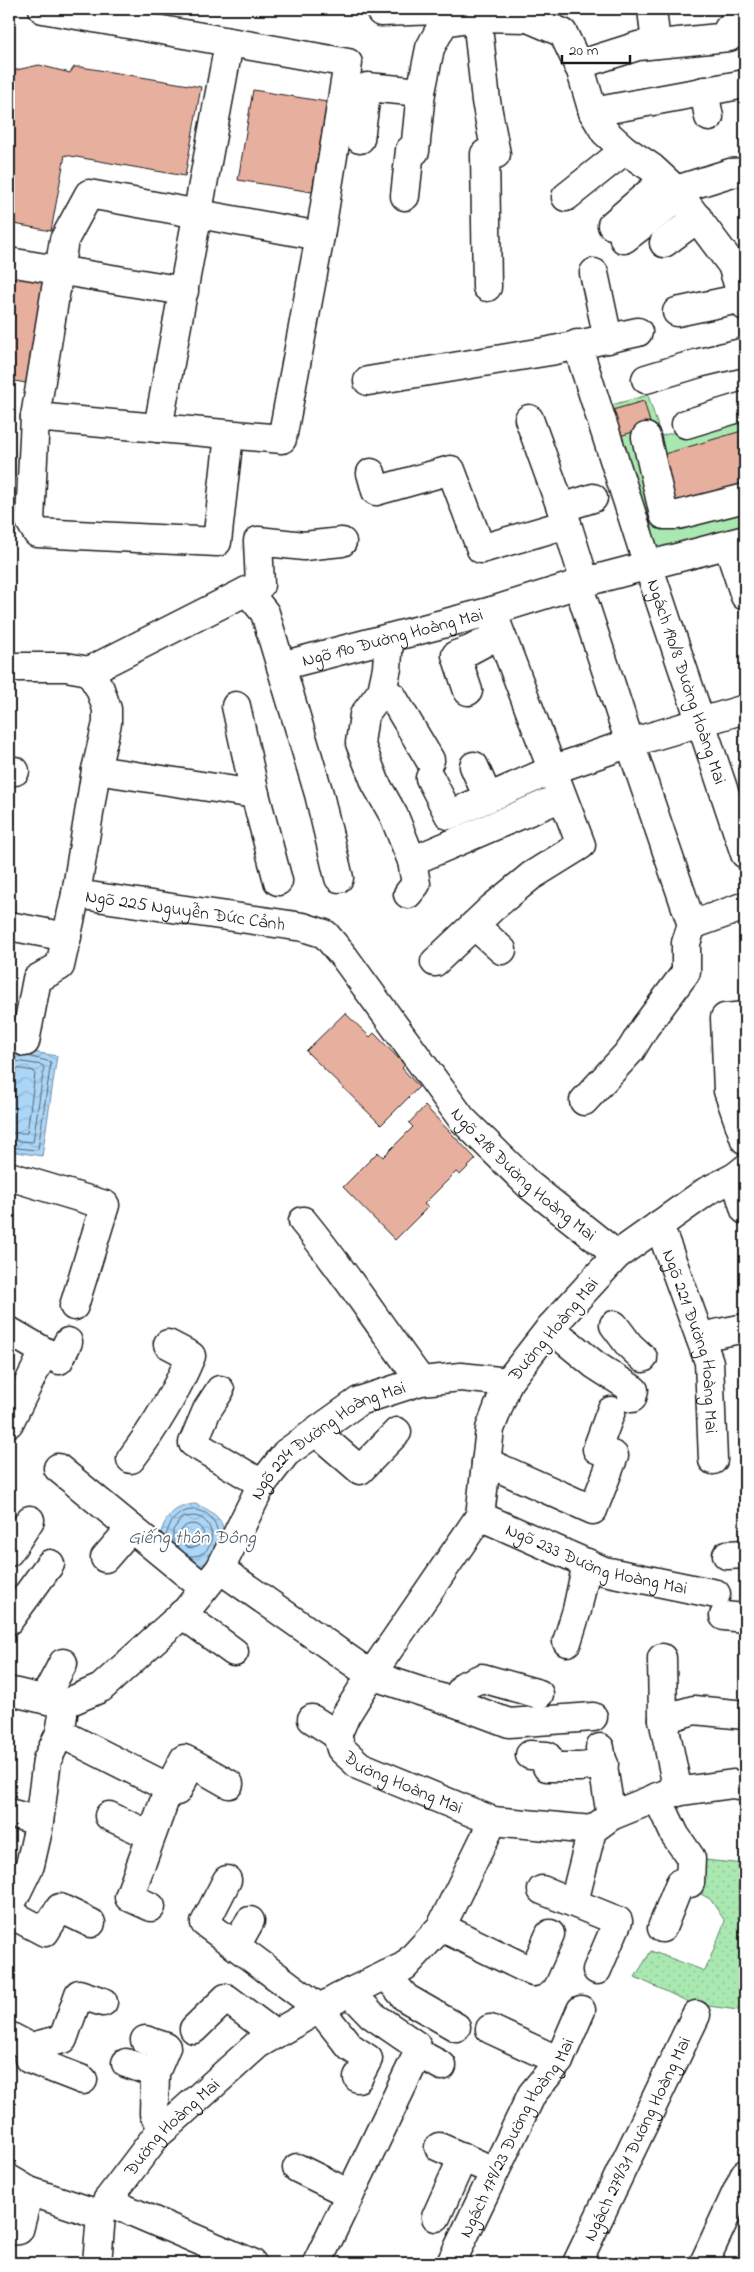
<svg xmlns="http://www.w3.org/2000/svg" width="754" height="2272" viewBox="0 0 754 2272" font-family="'Indie Flower',sans-serif">
<style>
.green{fill:url(#green-dots);stroke:#628266}
.pitch{fill:#a9e8b1;stroke:#628266}
.water{fill:url(#water-waves);stroke:#728c9f}
.lines{fill:none;stroke-linecap:round;stroke-linejoin:round}
.shore{stroke:#566674;stroke-width:1}
.building{fill:#e6af9e;stroke:#1c1c1c}
.minor-casing{stroke:#1c1c1c;stroke-width:31}
.minor{stroke:#fff;stroke-width:28}
.labels{text-anchor:middle;stroke-width:4;stroke-linejoin:round;paint-order:stroke}
.street-label{font-size:18px;fill:#1c1c1c;stroke:#fff}
.water-label{font-size:19px;font-style:italic;fill:#4e5d69;stroke:#fff}
</style>
<defs>
<pattern id="green-dots" width="8" height="8" patternUnits="userSpaceOnUse" patternTransform="scale(1.25)"><rect width="8" height="8" fill="#a9e8b1"/><path d="M2 2h.1M6 6h.1" fill="none" stroke="#91c698" stroke-width="1.8" stroke-linecap="round"/></pattern>
<pattern id="water-waves" width="16" height="10" patternUnits="userSpaceOnUse" patternTransform="scale(1.25)"><rect width="16" height="10" fill="#acd6f7"/><path d="M0 5q4-4 8 0t8 0" fill="none" stroke="#93b7d3"/></pattern>
</defs>
<rect width="100%" height="100%" fill="#fff"/>
<filter id="ink" filterUnits="userSpaceOnUse"><feTurbulence type="fractalNoise" baseFrequency=".02" numOctaves="2"/><feDisplacementMap in="SourceGraphic" scale="10" xChannelSelector="R" yChannelSelector="G"/><feConvolveMatrix kernelMatrix="1 2 1 2 8 2 1 2 1" color-interpolation-filters="sRGB"/></filter>
<g filter="url(#ink)">
<polygon class="green" points="694,1859 745,1864 745,2011 693,2004 635,1977 651,1951 705,1971 725,1921 710,1899 688,1887"/>
<polygon class="pitch" points="648,395 661,436 745,412 745,532 649,558 604,407"/>
<g class="water">
<polygon points="9,1048 57,1056 42,1156 9,1151"/>
<path d="M195 1504C207 1508 225 1518 223 1533 221 1542 216 1552 213 1560L195 1568 160 1537C164 1517 174 1506 195 1504Z"/>
</g>
<g class="lines">
<g class="shore">
<polyline points="9,1060 42,1065 44,1067 33,1142 9,1140"/>
<polyline points="9,1067 34,1071 35,1074 27,1133 9,1133"/>
<polyline points="9,1147 36,1150 38,1149 51,1062 28,1056"/>
<circle cx="192" cy="1536" r="12"/>
<path d="M166 1537C172 1499 219 1502 218 1539"/>
<path d="M173 1543V1530L181 1519C216 1503 224 1559 189 1556"/>
</g>
</g>
<g class="building">
<polygon points="39,65 70,73 74,67 81,67 201,87 185,176 65,155 51,231 9,223 9,74 12,71"/>
<polygon points="253,90 327,102 312,192 238,180"/>
<polygon points="9,268 46,275 26,383 9,380"/>
<polygon points="644,401 651,426 617,437 609,411"/>
<polygon points="745,430 745,492 676,505 661,455"/>
<polygon points="345,1013 370,1037 374,1033 405,1065 402,1068 419,1087 381,1125 306,1051"/>
<polygon points="425,1106 476,1159 460,1175 456,1172 424,1204 428,1207 395,1240 343,1187 378,1152 383,1157 413,1127 409,1123"/>
</g>
<g class="lines">
<g class="minor-casing">
<g id="minor">
<polyline points="439,9 444,22 473,17 528,18 563,33 581,71 593,112 605,132 625,150 652,168 676,190 732,265 745,306"/>
<polyline points="652,9 656,44"/>
<polyline points="381,12 440,10"/>
<polyline points="477,17 486,101 496,154 485,154 487,287"/>
<polyline points="578,65 638,46 729,37 728,29 745,27"/>
<polyline points="704,91 709,117"/>
<polyline points="593,112 745,84"/>
<polyline points="360,139 367,87 421,92"/>
<polyline points="676,190 730,173 745,172"/>
<polyline points="405,196 410,150 415,151 421,92 430,48 444,22"/>
<polyline points="566,197 625,150"/>
<polyline points="612,225 664,180"/>
<polyline points="624,239 680,196"/>
<polyline points="664,243 698,218"/>
<polyline points="9,262 184,291"/>
<polyline points="594,273 608,339"/>
<polyline points="677,312 743,298"/>
<path id="s1" d="M577 344 648 565 745 854"/>
<polyline points="646,379 699,363 745,352"/>
<polyline points="368,381 550,351 638,332"/>
<polyline points="35,417 282,439 320,236 348,63 43,9"/>
<polyline points="529,419 567,524"/>
<polyline points="686,424 745,406"/>
<polyline points="158,428 229,43"/>
<polyline points="229,435 217,542 37,533 30,521 35,417 64,240 89,194 320,236"/>
<polyline points="646,437 664,515 678,515 745,498"/>
<polyline points="371,473 376,491 451,470 481,549 567,524 585,582"/>
<polyline points="561,508 593,498"/>
<polyline points="728,545 745,596"/>
<polyline points="578,584 630,743 692,925"/>
<polyline points="247,591 260,585 258,541 304,546 342,542"/>
<polyline points="389,638 387,668 382,691 364,715 360,743 376,784 394,816 412,861 416,884 408,894"/>
<path id="s2" d="M281 666 492 611 585 582 745 540"/>
<path id="s3" d="M9 667H66L89 671 100 689 107 709V723L96 770 76 894 303 927 325 934 345 958 462 1119 529 1185 617 1255"/>
<polyline points="89,671 247,591 265,613 319,794 339,878"/>
<polyline points="382,691 392,696 430,760"/>
<polyline points="468,691 456,655 470,650 500,634"/>
<polyline points="236,706 255,794 278,881"/>
<polyline points="474,766 488,798"/>
<polyline points="9,770 15,771"/>
<polyline points="96,770 255,794"/>
<polyline points="430,778 449,815 552,770 630,743 745,709"/>
<polyline points="412,861 562,797"/>
<polyline points="474,925 502,950"/>
<polyline points="692,925 745,906"/>
<polyline points="9,926 67,937"/>
<polyline points="435,962 492,908 531,876 581,845 492,611"/>
<polyline points="745,1016 725,1018 728,1091 745,1140"/>
<polyline points="25,1042 37,979 60,966 76,894"/>
<polyline points="584,1101 631,1050 645,1027 686,972 686,943 692,925"/>
<path id="s4" d="M745 1169 735 1177 707 1191 617 1255 550 1328 508 1382 490 1429 480 1516 371 1675 346 1715 337 1735 341 1749 360 1766 493 1821 592 1830 611 1816 668 1793 733 1784 745 1786"/>
<polyline points="9,1176 105,1205 74,1306"/>
<polyline points="735,1177 745,1210"/>
<path d="M303 1221C345 1272 381 1328 421 1381"/>
<path id="s5" d="M659 1225 709 1362 713 1460"/>
<polyline points="614,1325 629,1345 643,1358"/>
<polyline points="550,1328 595,1365 634,1390 632,1398"/>
<polyline points="9,1331 59,1360 68,1342"/>
<polyline points="700,1337 745,1328"/>
<polyline points="220,1390 207,1410 193,1443 262,1484"/>
<polyline points="9,1423 44,1352"/>
<polyline points="316,1432 360,1470 397,1432"/>
<path d="M131 1459C156 1426 175 1394 191 1356L168 1344"/>
<polyline points="486,1462 593,1510 614,1456 597,1449 611,1411"/>
<polyline points="58,1468 204,1588"/>
<path id="s6" d="M480 1516 604 1571 716 1594"/>
<polyline points="9,1552 30,1520"/>
<polyline points="727,1555 745,1554"/>
<polyline points="105,1558 131,1528"/>
<polyline points="220,1569 371,1675 453,1702 509,1723 593,1717"/>
<polyline points="182,1614 234,1652"/>
<polyline points="724,1616 745,1618"/>
<polyline points="9,1620 50,1564"/>
<polyline points="567,1642 577,1610 587,1563"/>
<polyline points="662,1658 663,1719 678,1792"/>
<path id="s7" d="M9 1691 64 1704 101 1688 186 1611 220 1569 262 1484 286 1453 359 1401 421 1381 461 1377 508 1382"/>
<polyline points="44,1699 63,1663"/>
<polyline points="453,1702 465,1685 482,1678 539,1694"/>
<polyline points="312,1719 337,1735"/>
<polyline points="663,1719 694,1710 745,1715"/>
<polyline points="60,1733 169,1788 129,1897 151,1907"/>
<polyline points="600,1748 611,1816"/>
<polyline points="530,1755 547,1756 547,1767 581,1767 604,1764"/>
<polyline points="192,1763 184,1759 169,1788 177,1791 192,1763 229,1784"/>
<polyline points="657,1797 675,1835 691,1858 690,1883 680,1883 662,1928"/>
<polyline points="9,1813 39,1821"/>
<polyline points="109,1816 150,1835"/>
<polyline points="227,1880 205,1923 319,2008 350,2047 368,2059 358,2078"/>
<polyline points="542,1890 618,1921 597,1970"/>
<polyline points="574,1902 592,1830"/>
<polyline points="9,1908 30,1865 38,1830 47,1760 60,1733 63,1715"/>
<polyline points="9,1913 45,1932 60,1908 91,1923"/>
<polyline points="441,1927 533,1972 550,1934"/>
<polyline points="236,1946 250,1921"/>
<polyline points="386,1975 406,1998 456,2027"/>
<polyline points="350,1992 372,2015 416,2045"/>
<polyline points="194,2029 226,1998 274,2034"/>
<polyline points="490,2029 559,2061"/>
<polyline points="9,2036 30,2047 29,2059 83,2080"/>
<polyline points="145,2040 166,2047 155,2073 154,2114 165,2128"/>
<polyline points="30,2047 63,2039 79,1994 103,2002"/>
<polyline points="126,2063 155,2073"/>
<polyline points="439,2147 480,2165"/>
<polyline points="297,2168 350,2194"/>
<polyline points="9,2179 29,2191 101,2215"/>
<polyline points="107,2201 252,2263"/>
<polyline points="436,2217 463,2157"/>
<polyline points="9,2231 19,2230 29,2191"/>
<path id="s8" d="M97 2263 101 2215 107 2201 157 2135 258 2044 338 1998 405 1966 441 1927 493 1821"/>
<polyline points="317,2263 418,2053 442,2066"/>
<path id="s9" d="M451 2263 532 2094 559 2061 581 2010"/>
<path id="s10" d="M577 2263 696 2015"/>
<polyline points="704,2263 745,2174"/>
</g>
</g>
<use href="#minor" class="minor"/>
</g>
</g>
<g class="labels">
<g class="street-label">
<text dy="6" stroke="none"><textPath href="#s2" startOffset="115">Ngõ 190 Đường Hoàng Mai</textPath></text>
<text dy="6" stroke="none"><textPath href="#s1" startOffset="355">Ngách 190/8 Đường Hoàng Mai</textPath></text>
<text dy="6" stroke="none"><textPath href="#s3" startOffset="421">Ngõ 225 Nguyễn Đức Cảnh</textPath></text>
<text dy="6" stroke="none"><textPath href="#s3" startOffset="876">Ngõ 218 Đường Hoàng Mai</textPath></text>
<text transform="translate(553 1329) rotate(-50)" y="6">Đường Hoàng Mai</text>
<text dy="6" stroke="none"><textPath href="#s5" startOffset="122">Ngõ 221 Đường Hoàng Mai</textPath></text>
<text dy="6" stroke="none"><textPath href="#s7" startOffset="441">Ngõ 224 Đường Hoàng Mai</textPath></text>
<text dy="6" stroke="none"><textPath href="#s6" startOffset="125">Ngõ 233 Đường Hoàng Mai</textPath></text>
<text dy="6" stroke="none"><textPath href="#s4" startOffset="808">Đường Hoàng Mai</textPath></text>
<text dy="6" stroke="none"><textPath href="#s8" startOffset="162">Đường Hoàng Mai</textPath></text>
<text dy="6" stroke="none"><textPath href="#s9" startOffset="142">Ngách 179/23 Đường Hoàng Mai</textPath></text>
<text dy="6" stroke="none"><textPath href="#s10" startOffset="138">Ngách 279/31 Đường Hoàng Mai</textPath></text>
</g>
<g class="water-label">
<text x="192" y="1543">Giếng thôn Đông</text>
</g>
</g>
<rect width="754" height="2272" fill="none" stroke="#fff" stroke-width="30"/>
<rect x="15" y="15" width="724" height="2242" fill="none" stroke="#1c1c1c" stroke-width="2" filter="url(#ink)"/>
<path d="M562 55v8h68v-8" fill="none" stroke="#1c1c1c" stroke-width="2.5"/>
<text x="569" y="55" font-size="15" fill="#1c1c1c" stroke="#ffffff" stroke-width="4" paint-order="stroke">20 m</text>
</svg>
